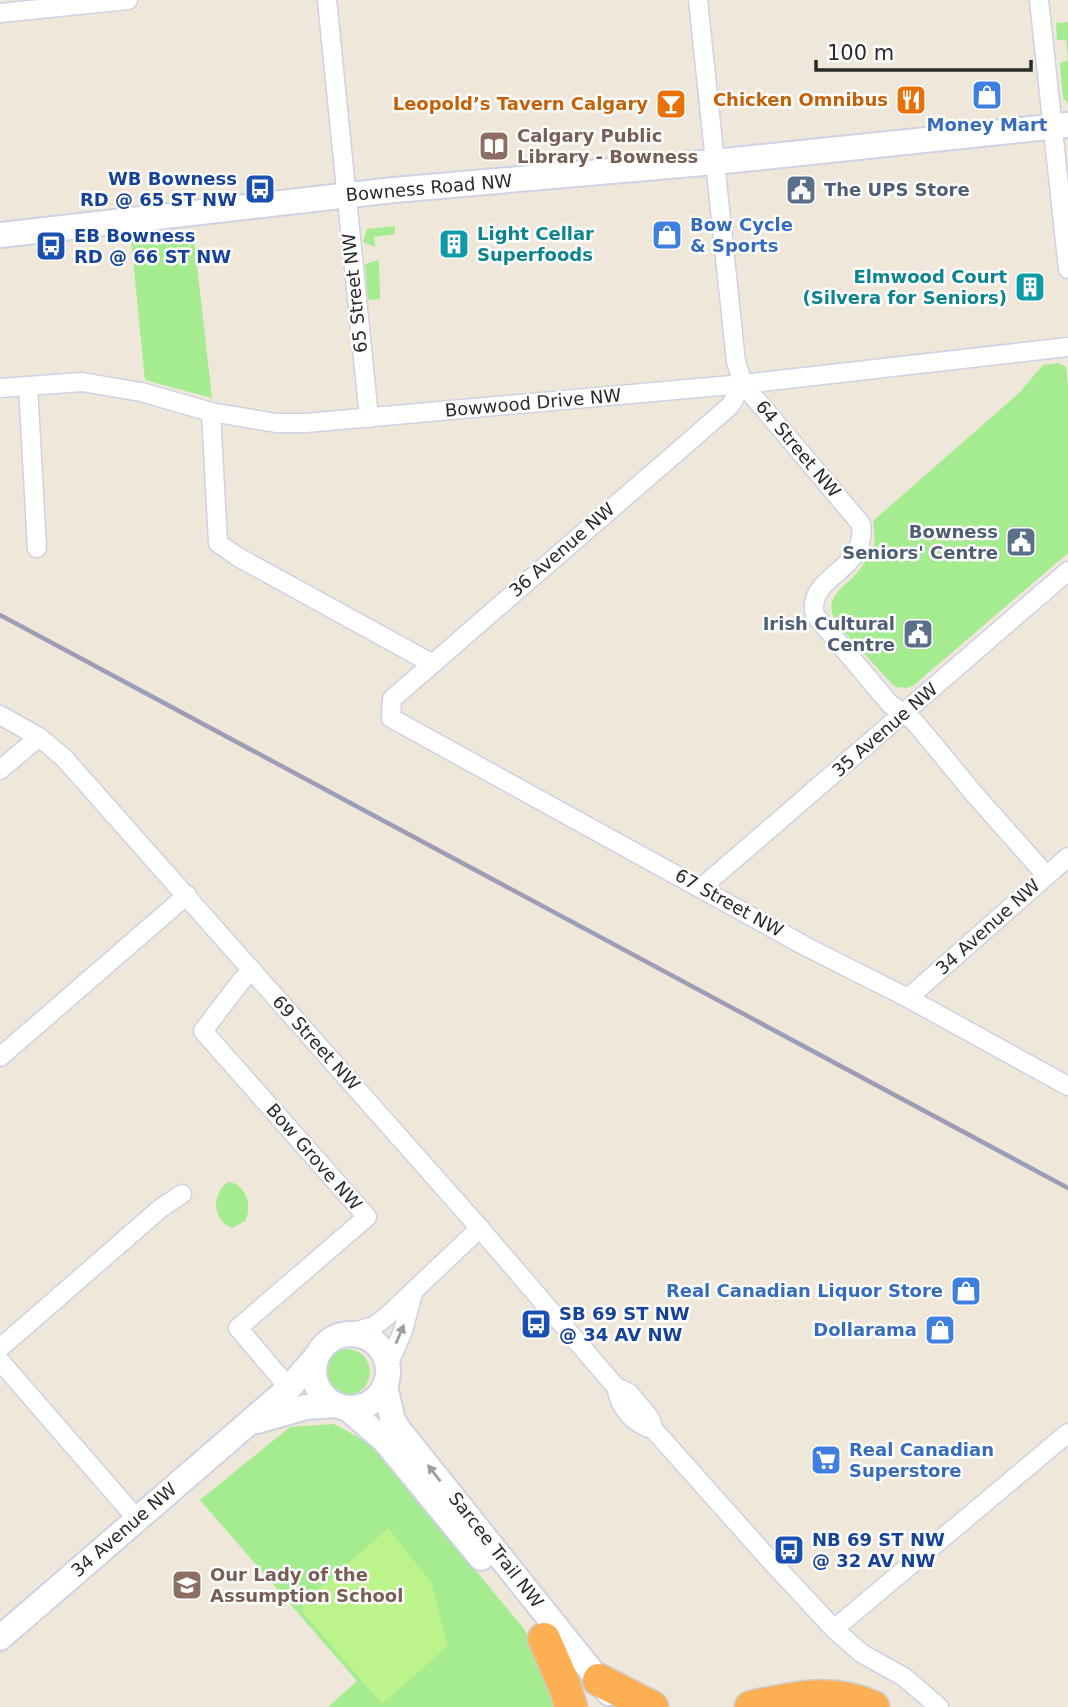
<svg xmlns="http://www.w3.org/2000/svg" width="1068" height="1707" viewBox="0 0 1068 1707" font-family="'DejaVu Sans',sans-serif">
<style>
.green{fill:#a5eb90}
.pitch{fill:#bcf38a}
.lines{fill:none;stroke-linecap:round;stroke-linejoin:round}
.street-casing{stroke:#cfd1e5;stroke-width:21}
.secondary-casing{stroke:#cfd1e5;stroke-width:28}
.highway-casing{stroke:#ccc;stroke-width:35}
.street{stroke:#fff;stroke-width:18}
.secondary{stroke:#fff;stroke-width:24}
.highway{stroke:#ffaf53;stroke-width:32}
.rail{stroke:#9c9db6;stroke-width:4.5}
.oneway{fill:#9f9f9f}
.labels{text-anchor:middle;stroke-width:5;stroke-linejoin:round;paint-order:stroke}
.food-label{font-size:18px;font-weight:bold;fill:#c56008;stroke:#fff;text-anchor:end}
.shop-label{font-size:18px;font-weight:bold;fill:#366cbe;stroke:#fff;text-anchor:start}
.education-label{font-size:18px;font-weight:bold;fill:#785e54;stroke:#fff;text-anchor:start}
.transit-label{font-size:18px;font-weight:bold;fill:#164399;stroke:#fff;text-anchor:start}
.street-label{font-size:18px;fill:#2a2a2a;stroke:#fff}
.service-label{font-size:18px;font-weight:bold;fill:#4e5e75;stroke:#fff;text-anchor:end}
.culture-label{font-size:18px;font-weight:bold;fill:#0d838f;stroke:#fff;text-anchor:start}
</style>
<rect width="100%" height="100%" fill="#eee7da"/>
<g class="green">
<polygon points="1068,22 1068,104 1063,97 1060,63 1068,60 1066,40 1057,40 1056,23"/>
<polygon points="395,226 395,234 374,237 375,247 363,242 367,229"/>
<polygon points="193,231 212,398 145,380 131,239"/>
<polygon points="379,260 380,299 368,300 365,264"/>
<path d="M1058 363 1066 367 1068 387V553L914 685 907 688 895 687 837 624C825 604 834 594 849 581 857 574 868 559 873 549 876 541 874 530 873 521L1019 393 1043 365Z"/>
<path d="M228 1182C246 1183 253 1207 245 1221L232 1228C212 1220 211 1194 228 1182Z"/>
<circle cx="347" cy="1372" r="23"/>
<polygon points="334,1424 371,1444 524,1629 553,1689 554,1707 328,1707 357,1681 200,1500 290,1427"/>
</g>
<polygon class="pitch" points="388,1528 431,1582 448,1646 382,1704 303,1613 304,1603"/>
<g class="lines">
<g class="street-casing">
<g id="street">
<polyline points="327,0 369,418"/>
<path d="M698 0 736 362 743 384 861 524C868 573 805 575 815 615L890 704 914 721 976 796 1046 875"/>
<polyline points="1039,0 1068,269"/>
<polyline points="0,13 128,0"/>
<polyline points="743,384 730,406 392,699 391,718 805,946 908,998 1068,1086"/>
<polyline points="28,386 37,548"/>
<polyline points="0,388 82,382 141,392 211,412 276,423 306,423 743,384 1068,347"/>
<polyline points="211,412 218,543 238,557 431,663"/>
<polyline points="0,715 39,737 64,758 477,1225 616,1387 629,1393 650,1418 654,1430 768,1558 834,1629 861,1653 904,1677 939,1707"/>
<polyline points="0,770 39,737"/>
<polyline points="701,888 1068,571"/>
<polyline points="253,971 242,980 203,1031 367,1217 238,1328 289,1388"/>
<polyline points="908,998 1068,857"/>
<polyline points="0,1057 187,895"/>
<polyline points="343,1335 374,1326 386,1317 480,1228"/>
<polyline points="0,1348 161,1208 182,1194"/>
<polyline points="0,1361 137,1519"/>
<polyline points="388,1375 389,1363 403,1331 413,1293"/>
<path d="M616 1387C620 1409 634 1424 654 1430"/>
<polyline points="834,1629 1068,1433"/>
</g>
</g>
<g class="secondary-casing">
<g id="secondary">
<polyline points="0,235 394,190 715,162 1068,125"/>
<circle cx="351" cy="1371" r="37"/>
<polyline points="385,1386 393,1421 399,1430 609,1693"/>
<polyline points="347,1408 385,1441 481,1558"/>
<polyline points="257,1421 306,1407 335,1405"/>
<polyline points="0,1638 289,1388 317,1356"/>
</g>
</g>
<g class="highway-casing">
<g id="highway">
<polyline points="544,1639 565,1687 571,1707"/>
<polyline points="599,1680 652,1707"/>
<path d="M751 1707C792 1698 832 1688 873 1707"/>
</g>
</g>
<use href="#street" class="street"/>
<use href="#secondary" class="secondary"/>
<use href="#highway" class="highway"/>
<polyline class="rail" points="0,615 1068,1188"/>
</g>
<defs><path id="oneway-solid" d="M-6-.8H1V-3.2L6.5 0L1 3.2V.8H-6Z" transform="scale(1.75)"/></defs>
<g class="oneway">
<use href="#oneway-solid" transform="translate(400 1334) rotate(-67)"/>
<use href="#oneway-solid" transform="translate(434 1473) rotate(-128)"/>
</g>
<defs>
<g id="shop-square" transform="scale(1.575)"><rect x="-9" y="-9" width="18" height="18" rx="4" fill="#3f7fe0" stroke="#fff"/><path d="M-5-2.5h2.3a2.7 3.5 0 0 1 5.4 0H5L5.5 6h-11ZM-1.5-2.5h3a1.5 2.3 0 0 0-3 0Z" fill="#fff"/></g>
<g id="restaurant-square" transform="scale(1.575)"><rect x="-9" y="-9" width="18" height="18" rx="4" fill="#e8710a" stroke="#fff"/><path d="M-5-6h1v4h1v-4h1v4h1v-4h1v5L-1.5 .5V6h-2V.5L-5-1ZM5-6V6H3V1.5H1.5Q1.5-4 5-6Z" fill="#fff"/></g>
<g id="bar-square" transform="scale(1.575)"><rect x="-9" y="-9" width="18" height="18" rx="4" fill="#e8710a" stroke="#fff"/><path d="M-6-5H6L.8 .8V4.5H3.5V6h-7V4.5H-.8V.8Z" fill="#fff"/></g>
<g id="library-square" transform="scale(1.575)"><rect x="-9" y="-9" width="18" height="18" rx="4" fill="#8d6e63" stroke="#fff"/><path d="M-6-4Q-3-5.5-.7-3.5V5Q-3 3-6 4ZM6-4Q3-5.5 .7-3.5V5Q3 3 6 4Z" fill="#fff"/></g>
<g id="bus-square" transform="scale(1.575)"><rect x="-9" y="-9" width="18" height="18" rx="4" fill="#1a4fb4" stroke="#fff"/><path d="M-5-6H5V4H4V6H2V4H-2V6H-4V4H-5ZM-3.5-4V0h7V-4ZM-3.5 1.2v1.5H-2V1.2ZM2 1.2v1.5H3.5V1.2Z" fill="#fff"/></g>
<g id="civic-square" transform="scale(1.575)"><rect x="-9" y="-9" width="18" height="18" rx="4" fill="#5c6f8a" stroke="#fff"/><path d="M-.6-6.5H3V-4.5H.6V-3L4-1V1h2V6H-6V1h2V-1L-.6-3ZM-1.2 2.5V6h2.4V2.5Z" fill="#fff"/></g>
<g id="building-square" transform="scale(1.575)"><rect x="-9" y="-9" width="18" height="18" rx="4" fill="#0f9aa8" stroke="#fff"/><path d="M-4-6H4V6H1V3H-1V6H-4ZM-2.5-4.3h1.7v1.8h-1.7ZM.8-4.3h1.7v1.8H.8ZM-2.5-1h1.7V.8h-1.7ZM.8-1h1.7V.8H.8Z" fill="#fff"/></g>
<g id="supermarket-square" transform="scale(1.575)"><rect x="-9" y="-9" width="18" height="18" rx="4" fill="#3f7fe0" stroke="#fff"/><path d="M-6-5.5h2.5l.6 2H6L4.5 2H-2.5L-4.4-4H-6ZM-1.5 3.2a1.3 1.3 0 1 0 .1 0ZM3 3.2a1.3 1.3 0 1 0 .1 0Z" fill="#fff"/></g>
<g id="school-square" transform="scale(1.575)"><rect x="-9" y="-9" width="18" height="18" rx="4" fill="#8d6e63" stroke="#fff"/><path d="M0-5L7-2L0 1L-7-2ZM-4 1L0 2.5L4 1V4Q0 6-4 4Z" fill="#fff"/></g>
</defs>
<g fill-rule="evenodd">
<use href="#shop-square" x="987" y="95"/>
<use href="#restaurant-square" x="911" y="100"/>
<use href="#bar-square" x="671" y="104"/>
<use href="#library-square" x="494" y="146"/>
<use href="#bus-square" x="260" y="189"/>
<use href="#civic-square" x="801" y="190"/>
<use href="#shop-square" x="667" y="235"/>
<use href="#building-square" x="454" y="244"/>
<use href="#bus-square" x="51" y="246"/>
<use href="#building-square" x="1030" y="287"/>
<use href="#civic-square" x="1021" y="542"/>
<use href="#civic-square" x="918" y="634"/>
<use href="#shop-square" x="966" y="1291"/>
<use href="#bus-square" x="536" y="1324"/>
<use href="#shop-square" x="940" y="1330"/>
<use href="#supermarket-square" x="826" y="1460"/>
<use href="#bus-square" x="789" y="1550"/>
<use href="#school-square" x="187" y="1585"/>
</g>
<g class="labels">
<g class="food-label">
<text x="888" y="106">Chicken Omnibus</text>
<text x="648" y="110">Leopold’s Tavern Calgary</text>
</g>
<g class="shop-label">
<text x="987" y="131" text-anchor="middle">Money Mart</text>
<text x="690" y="231">Bow Cycle<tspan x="690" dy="21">&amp; Sports</tspan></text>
<text x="943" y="1297" text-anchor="end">Real Canadian Liquor Store</text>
<text x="917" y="1336" text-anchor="end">Dollarama</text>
<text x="849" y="1456">Real Canadian<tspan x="849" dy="21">Superstore</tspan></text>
</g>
<g class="education-label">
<text x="517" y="142">Calgary Public<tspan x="517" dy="21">Library - Bowness</tspan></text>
<text x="210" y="1581">Our Lady of the<tspan x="210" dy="21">Assumption School</tspan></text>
</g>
<g class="transit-label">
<text x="237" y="185" text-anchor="end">WB Bowness<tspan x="237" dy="21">RD @ 65 ST NW</tspan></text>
<text x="74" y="242">EB Bowness<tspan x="74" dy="21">RD @ 66 ST NW</tspan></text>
<text x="559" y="1320">SB 69 ST NW<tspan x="559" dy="21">@ 34 AV NW</tspan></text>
<text x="812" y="1546">NB 69 ST NW<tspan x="812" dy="21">@ 32 AV NW</tspan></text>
</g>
<g class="street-label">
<text transform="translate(429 188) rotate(-5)" y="6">Bowness Road NW</text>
<text transform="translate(355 293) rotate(-96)" y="6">65 Street NW</text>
<text transform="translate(533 403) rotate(-5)" y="6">Bowwood Drive NW</text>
<text transform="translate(798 449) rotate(50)" y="6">64 Street NW</text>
<text transform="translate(562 550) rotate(-41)" y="6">36 Avenue NW</text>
<text transform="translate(885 730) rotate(-41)" y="6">35 Avenue NW</text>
<text transform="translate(729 903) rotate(29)" y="6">67 Street NW</text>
<text transform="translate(988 927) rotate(-42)" y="6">34 Avenue NW</text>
<text transform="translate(316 1043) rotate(48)" y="6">69 Street NW</text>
<text transform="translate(314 1157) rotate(49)" y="6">Bow Grove NW</text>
<text transform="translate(124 1530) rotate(-41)" y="6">34 Avenue NW</text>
<text transform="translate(496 1550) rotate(52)" y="6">Sarcee Trail NW</text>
</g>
<g class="service-label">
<text x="824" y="196" text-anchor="start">The UPS Store</text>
<text x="998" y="538">Bowness<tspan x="998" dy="21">Seniors' Centre</tspan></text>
<text x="895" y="630">Irish Cultural<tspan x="895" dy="21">Centre</tspan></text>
</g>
<g class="culture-label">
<text x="477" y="240">Light Cellar<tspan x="477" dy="21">Superfoods</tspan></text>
<text x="1007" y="283" text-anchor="end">Elmwood Court<tspan x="1007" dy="21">(Silvera for Seniors)</tspan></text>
</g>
</g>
<path d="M816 60v10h215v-10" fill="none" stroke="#2a2a2a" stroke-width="3.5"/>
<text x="827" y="60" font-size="21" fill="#2a2a2a" stroke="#ffffff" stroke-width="5" paint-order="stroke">100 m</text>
</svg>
